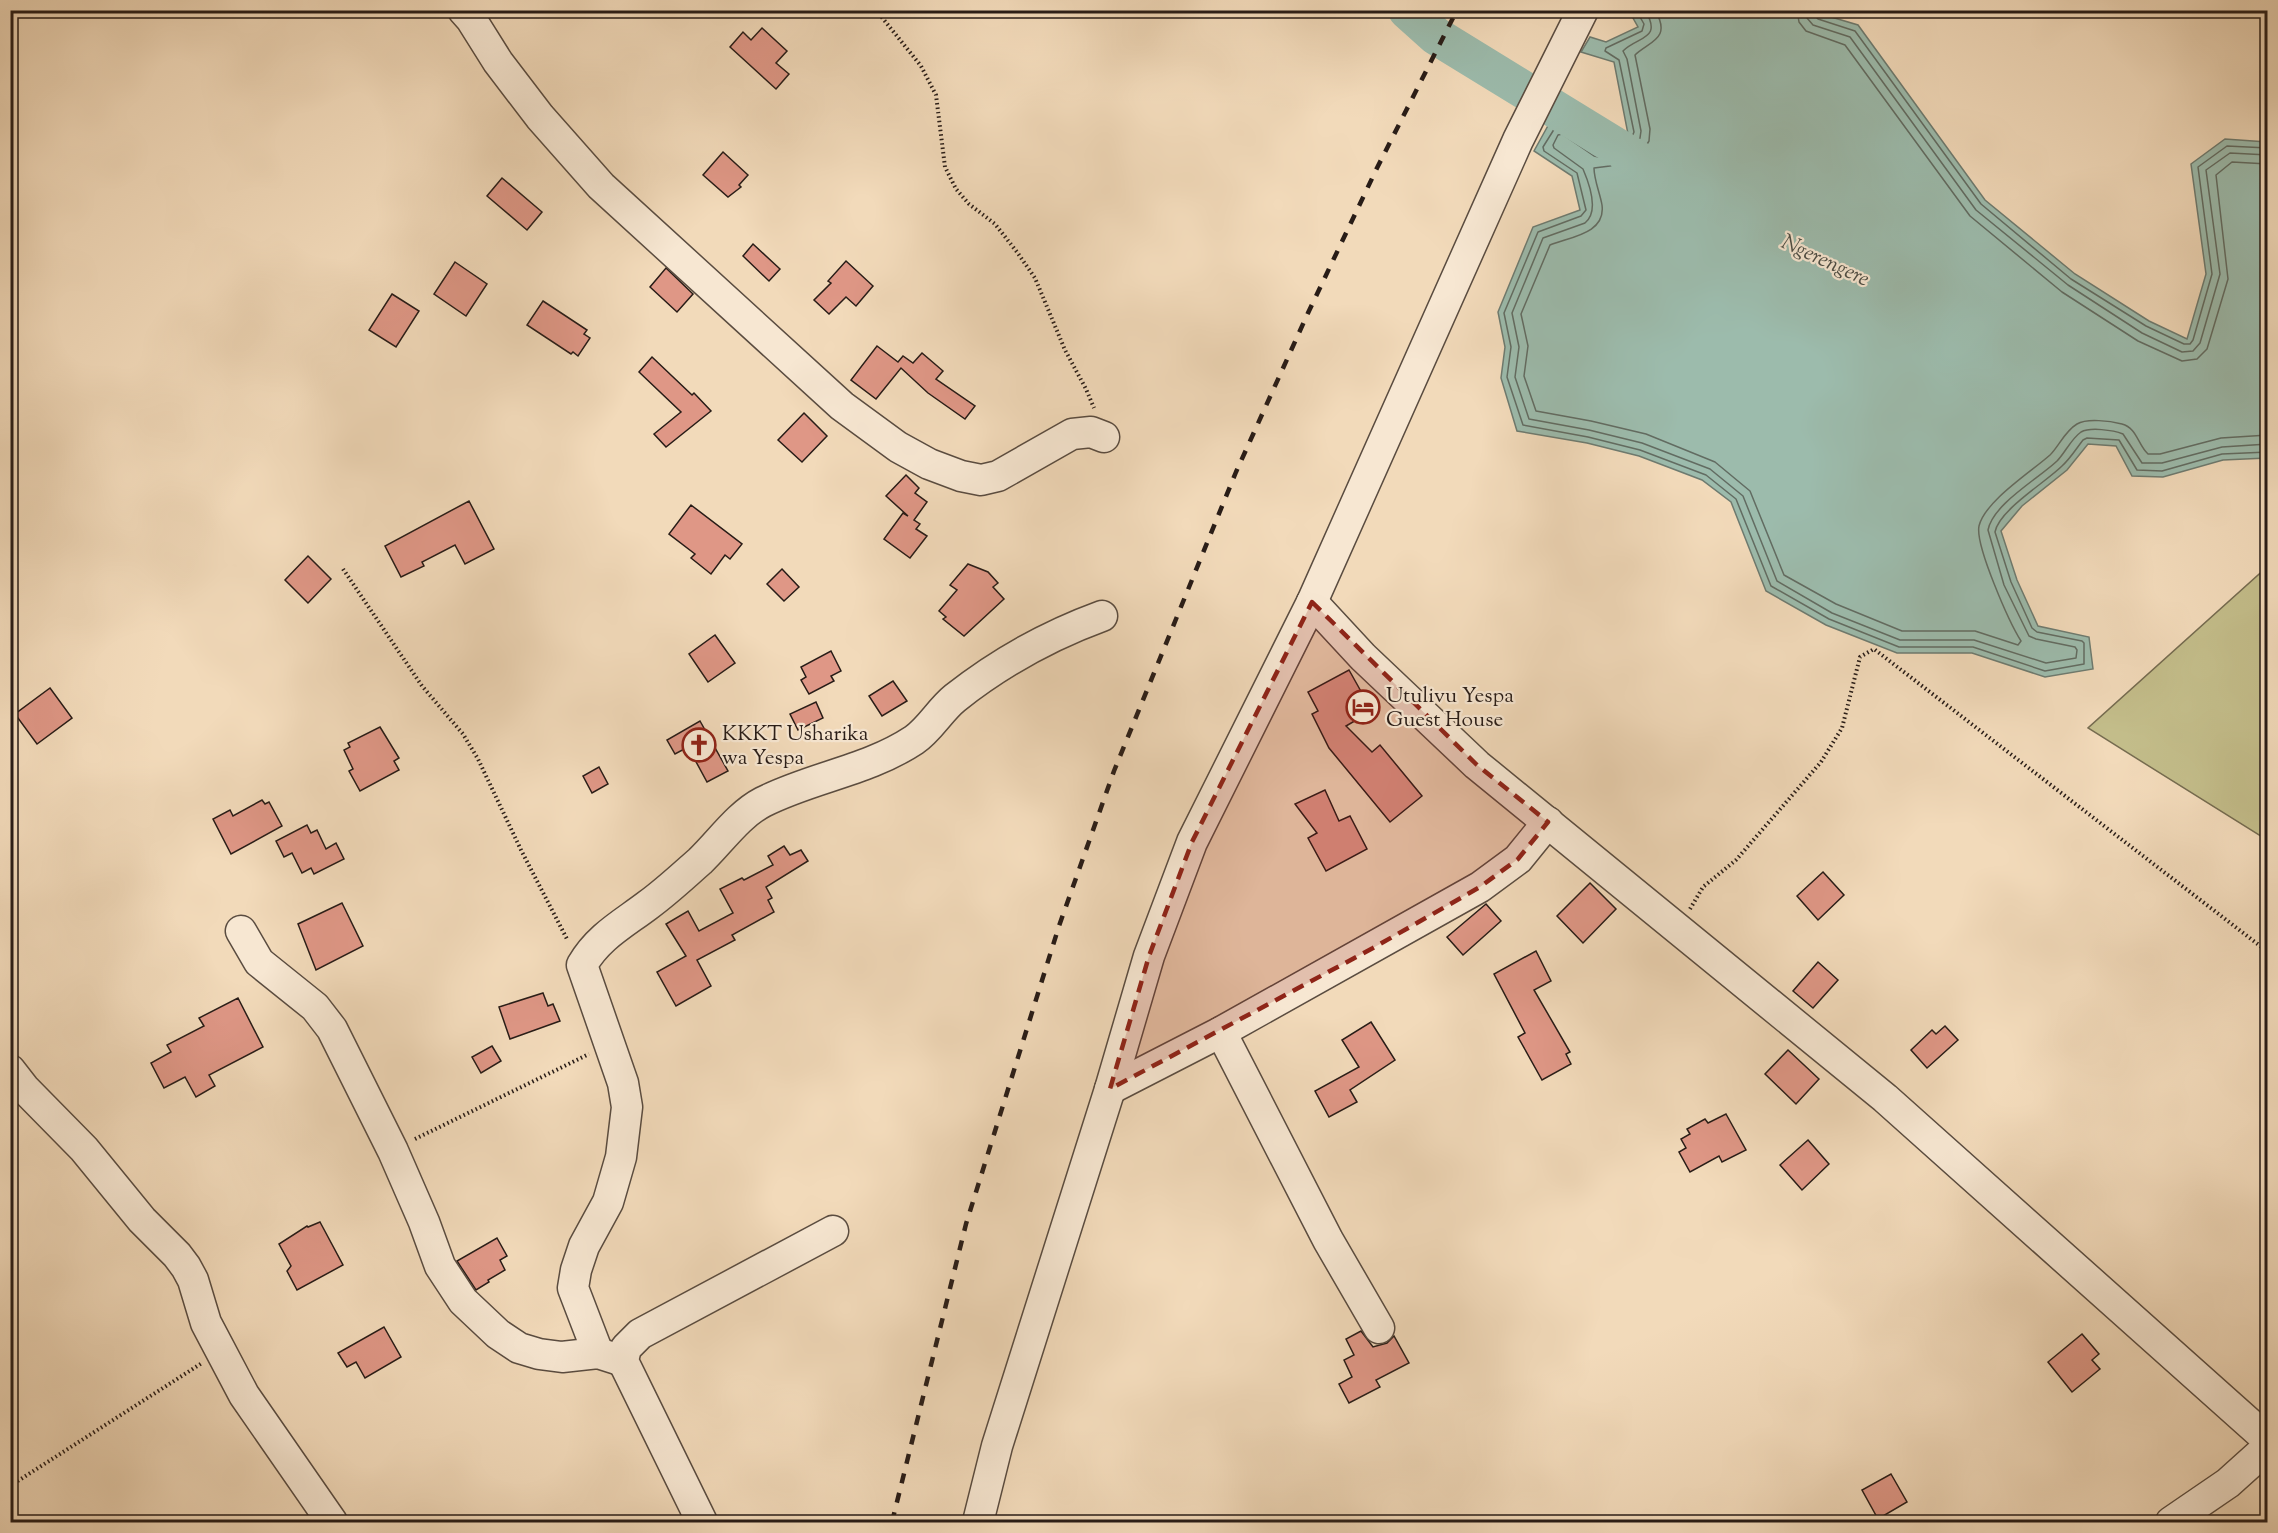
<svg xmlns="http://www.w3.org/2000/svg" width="2278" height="1533" viewBox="0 0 2278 1533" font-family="'Sorts Mill Goudy',serif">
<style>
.green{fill:#c3bd8a;stroke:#766c50;stroke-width:1.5}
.water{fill:#9cbbac;stroke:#6e7b70;stroke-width:1.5}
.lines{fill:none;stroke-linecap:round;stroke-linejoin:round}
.shore{stroke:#626c62;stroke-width:1.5}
.river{stroke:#9cbbac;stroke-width:38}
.building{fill:#df9786;stroke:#281c17;stroke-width:1.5}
.minor-casing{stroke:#5a4c40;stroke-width:33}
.path{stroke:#281c17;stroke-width:4;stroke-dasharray:1.5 3;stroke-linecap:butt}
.minor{stroke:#f7e7d2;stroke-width:30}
.rail{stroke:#281c17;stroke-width:4.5;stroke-dasharray:10 10;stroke-linecap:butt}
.marked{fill:#8f2418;fill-opacity:0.2;stroke:#8f2418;stroke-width:4.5;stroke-dasharray:12 8;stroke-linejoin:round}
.labels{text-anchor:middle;stroke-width:4.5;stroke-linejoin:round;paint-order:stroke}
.poi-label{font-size:21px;fill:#281c17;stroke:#f7e7d2;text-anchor:start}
.water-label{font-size:22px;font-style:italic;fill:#4b4c44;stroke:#f7e7d2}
</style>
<rect width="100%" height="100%" fill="#f2daba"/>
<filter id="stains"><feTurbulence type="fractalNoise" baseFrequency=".00333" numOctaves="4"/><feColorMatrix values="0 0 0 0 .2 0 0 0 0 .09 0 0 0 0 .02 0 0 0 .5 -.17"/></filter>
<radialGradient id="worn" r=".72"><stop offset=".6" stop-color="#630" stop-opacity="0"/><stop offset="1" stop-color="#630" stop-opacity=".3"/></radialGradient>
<polygon class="green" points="2267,567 2267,840 2088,728"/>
<polygon class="water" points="1629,11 1811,11 1858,25 1985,200 2075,274 2149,321 2187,339 2206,274 2191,164 2225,139 2267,142 2267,458 2223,460 2163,477 2132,476 2116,446 2088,444 2067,470 2022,506 2001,531 2017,580 2038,626 2089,637 2093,669 2045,677 1972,653 1897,653 1826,625 1766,591 1731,502 1702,480 1639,456 1587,443 1517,431 1501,378 1505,347 1498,312 1533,227 1580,210 1572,176 1534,151 1555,113 1602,145 1628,134 1614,62 1581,52 1590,37 1606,42 1638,27"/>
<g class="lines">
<g class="shore">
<path d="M1636 10 1644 24 1642 31 1606 48 1605 51 1619 60 1634 132 1632 137 1601 150 1558 123 1543 147 1544 151 1577 173 1586 210 1581 216 1538 232 1504 313 1511 347 1507 377 1523 425 1588 437 1640 450 1706 475 1736 499 1771 586 1829 619 1899 647H1973L2045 671 2084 664V643L2082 641 2037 632 2032 628 2011 582 1995 532C1999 510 2046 482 2062 466 2070 459 2076 449 2083 440L2087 438 2119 440 2137 470 2162 471 2222 454 2268 452"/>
<path d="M1645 10C1663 40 1638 36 1623 51L1627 59 1641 131 1640 138 1635 145 1603 158 1594 156 1562 134 1558 135 1553 145 1554 148 1583 169C1589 183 1600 211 1585 223L1543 238 1512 313 1519 347 1515 377 1529 419 1589 430 1642 443 1710 469 1743 496 1777 581 1832 613 1900 640H1974L2046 663 2076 658 2077 650 2075 647 2036 639 2029 636 2004 585 1988 530C1993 504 2038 479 2057 461 2065 453 2071 439 2081 432 2090 427 2113 430 2123 434L2142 463H2162L2222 447 2268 444"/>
<path d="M1655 10C1672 39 1650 41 1635 55L1650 129 1649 141 1644 149 1636 155 1610 166 1594 168C1594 180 1600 193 1602 205 1606 234 1569 237 1550 245L1521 314 1528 346 1524 376 1536 411 1591 421 1646 434 1715 462 1750 491 1784 575 1836 604 1902 631H1975L2018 645 2021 641C2009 622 1975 545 1979 526 1985 501 2031 472 2050 455 2059 446 2065 431 2077 424 2087 418 2110 421 2122 424 2137 428 2138 445 2148 454H2160L2221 438 2268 435"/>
<polyline points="1797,10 1799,22 1806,31 1845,45 1970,216 2062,292 2138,341 2182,361 2197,359 2207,349 2228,279 2216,175 2232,162 2268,164"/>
<polyline points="1806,10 1807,18 1813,25 1850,37 1976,210 2068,285 2142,333 2182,352 2193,351 2200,343 2220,274 2206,170 2230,153 2268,155"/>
<polyline points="1813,10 1814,15 1818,19 1855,31 1981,204 2071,279 2146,326 2184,344 2190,344 2193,340 2212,274 2198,167 2227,146 2268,148"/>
</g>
<polyline class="river" points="1407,10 1436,36 1651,168"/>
</g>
<g class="building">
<polygon points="762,28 787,51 776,63 789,74 776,89 730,47 743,32 751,40"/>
<polygon points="723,152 748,175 739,185 741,187 728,197 703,175"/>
<polygon points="502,178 542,212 527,230 487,196"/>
<polygon points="753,244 780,269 769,281 743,256"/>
<polygon points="846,261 873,286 856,306 846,297 829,314 814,300 831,283 828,281"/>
<polygon points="455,262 487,284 466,316 434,294"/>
<polygon points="666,268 693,294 677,312 650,287"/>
<polygon points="392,294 419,311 396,347 369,330"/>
<polygon points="543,301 587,330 584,334 590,338 578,356 573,352 571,354 527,325"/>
<polygon points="877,346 898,362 903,356 913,363 922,353 943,371 936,379 975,406 965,419 928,393 901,368 876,399 851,380"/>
<polygon points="652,357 692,395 694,393 711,411 666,447 654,434 681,412 639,372"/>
<polygon points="804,413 827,436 802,462 778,440"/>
<polygon points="906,475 919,488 915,493 927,502 914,520 920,524 916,529 927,536 910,558 884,539 903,513 908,516 886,496"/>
<polygon points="469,501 494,549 465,564 455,545 422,562 424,566 401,577 385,546"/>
<polygon points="691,505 742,544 730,559 725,555 711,574 691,558 695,554 669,534"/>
<polygon points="308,556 331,579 308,603 285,580"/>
<polygon points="968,564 988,572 998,583 993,587 1004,599 964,636 943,619 946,617 939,611 957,590 950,585"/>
<polygon points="782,569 799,587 784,601 767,584"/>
<polygon points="715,635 735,663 708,682 689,654"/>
<polygon points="831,651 841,671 831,676 834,681 809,694 801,680 806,677 801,667"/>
<polygon points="1349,670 1372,711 1346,726 1372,752 1380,745 1422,796 1390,822 1329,748 1312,714 1318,711 1308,692"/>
<polygon points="893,681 907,701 882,716 869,696"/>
<polygon points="50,688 72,718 37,744 15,714"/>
<polygon points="816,702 823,718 798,730 790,714"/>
<polygon points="700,721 728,771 707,782 688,747 675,754 667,740"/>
<polygon points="380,727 399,758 394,761 399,770 360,791 349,771 353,769 344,750 350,747 348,743"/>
<polygon points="599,767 608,784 592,793 583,776"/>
<polygon points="1325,790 1339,821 1350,816 1367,849 1326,871 1308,838 1317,833 1295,804"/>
<polygon points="262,800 265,804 269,802 282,826 231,854 213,819 230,810 233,816"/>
<polygon points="307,825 311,833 317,830 326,849 336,843 344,859 314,874 311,868 302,873 292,853 284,857 276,841"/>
<polygon points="784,846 790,855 801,850 808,861 766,887 772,898 768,900 774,912 732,935 735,940 697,960 711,986 676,1006 657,972 686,956 666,924 688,911 699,931 733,913 720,889 742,878 744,880 773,865 768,856"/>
<polygon points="1823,872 1844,895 1818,920 1797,896"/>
<polygon points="1590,883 1616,909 1583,943 1557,916"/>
<polygon points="342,903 363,946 316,970 298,924"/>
<polygon points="1486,904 1501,921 1463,955 1447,937"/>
<polygon points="1536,951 1551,981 1534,990 1570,1052 1566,1054 1571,1064 1542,1080 1518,1037 1525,1033 1494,974"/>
<polygon points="1818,962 1838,980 1813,1008 1793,991"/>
<polygon points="543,993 548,1006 553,1004 560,1021 510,1039 499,1007"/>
<polygon points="238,998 263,1047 209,1075 215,1086 196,1097 185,1077 164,1088 151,1063 171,1052 167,1045 204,1026 199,1018"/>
<polygon points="1371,1022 1395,1060 1350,1090 1357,1102 1329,1117 1315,1091 1359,1067 1342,1040"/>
<polygon points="1945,1026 1958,1040 1927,1068 1911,1050 1932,1030 1936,1034"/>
<polygon points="492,1046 501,1061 481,1073 472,1057"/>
<polygon points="1788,1050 1819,1079 1796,1104 1765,1074"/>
<polygon points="1726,1114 1746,1150 1722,1162 1719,1156 1690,1172 1679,1152 1686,1148 1681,1139 1690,1134 1687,1129 1705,1119 1708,1123"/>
<polygon points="1808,1140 1829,1164 1802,1190 1780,1165"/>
<polygon points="320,1222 343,1265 297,1290 287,1271 291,1266 279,1244 307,1226 308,1227"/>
<polygon points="497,1238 507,1256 500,1260 505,1270 488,1280 489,1282 476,1290 457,1261"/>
<polygon points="384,1327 401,1357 365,1378 356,1362 347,1367 338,1353"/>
<polygon points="1361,1331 1373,1347 1387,1343 1394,1336 1409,1363 1376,1380 1380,1387 1349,1403 1339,1384 1352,1377 1344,1360 1354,1355 1346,1339"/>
<polygon points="2082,1334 2099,1354 2092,1360 2100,1369 2072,1392 2048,1362"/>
<polygon points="1891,1474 1907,1502 1878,1519 1862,1490"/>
</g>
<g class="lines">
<g class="minor-casing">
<g id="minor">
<polyline points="463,10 471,19 498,62 540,117 601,186 842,406 898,447 929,464 961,476 981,480 998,476 1072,434 1091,432 1104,437"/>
<polyline points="1312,602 1363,657 1477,765 1885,1098 2268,1440"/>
<polyline points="241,931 259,962 315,1007 332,1029 393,1151 424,1222 440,1266 463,1301 498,1334 519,1348 539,1354 562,1357 598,1353 623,1361"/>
<polyline points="1221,1032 1328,1240 1379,1328"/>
<polyline points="10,1070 24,1088 84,1149 142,1220 177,1255 186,1267 193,1280 206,1323 244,1395 332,1522"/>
<polyline points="1110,1089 1221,1032 1480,887 1518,859 1548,822"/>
<path d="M598 1353 573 1288 576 1270 584 1246 608 1202 621 1157 627 1107 623 1083 582 965C598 937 623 924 648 905 666 892 683 876 700 861 720 842 738 815 763 802 812 777 867 771 914 740 930 729 940 710 955 698 998 664 1050 635 1102 616"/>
<polyline points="702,1522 623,1361 626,1348 640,1334 833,1231"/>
<polyline points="978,1522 997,1446 1110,1089 1149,956 1192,842 1312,602 1518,140 1583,10"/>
<polyline points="2171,1522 2228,1483 2268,1447"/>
</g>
</g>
<g class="path">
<polyline points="876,10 921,66 936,95 945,167 956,189 969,204 995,224 1017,252 1035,278 1065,350 1086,389 1094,408"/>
<polyline points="343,569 422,686 463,734 478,759 522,852 568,941"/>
<polyline points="1690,909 1703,887 1736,860 1821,762 1842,728 1860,657 1874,649 2268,952"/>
<polyline points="415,1139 589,1054"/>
<polyline points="10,1486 202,1363"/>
</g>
<use href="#minor" class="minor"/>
<polyline class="rail" points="892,1522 966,1224 1059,926 1114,771 1236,472 1308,313 1377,168 1457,10"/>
</g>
<path class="marked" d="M1312 602 1477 765 1548 822 1518 859 1480 887 1373 948 1110 1089 1149 956 1192 842Z"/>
<defs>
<g id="hotel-ring" transform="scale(1.725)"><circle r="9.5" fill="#f7e7d2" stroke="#8f2418" stroke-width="1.5"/><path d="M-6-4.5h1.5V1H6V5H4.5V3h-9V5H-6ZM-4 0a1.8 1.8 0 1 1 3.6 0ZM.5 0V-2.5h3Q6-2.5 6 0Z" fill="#8f2418"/></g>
<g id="church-ring" transform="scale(1.725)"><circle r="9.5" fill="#f7e7d2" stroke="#8f2418" stroke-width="1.5"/><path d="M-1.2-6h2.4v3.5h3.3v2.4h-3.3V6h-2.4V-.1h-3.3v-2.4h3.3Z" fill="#8f2418"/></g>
</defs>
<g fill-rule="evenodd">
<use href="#hotel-ring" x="1363" y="707"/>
<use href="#church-ring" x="699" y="745"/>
</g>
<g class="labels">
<g class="poi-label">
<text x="1386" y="702">Utulivu Yespa<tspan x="1386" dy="24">Guest House</tspan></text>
<text x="722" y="740">KKKT Usharika<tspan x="722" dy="24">wa Yespa</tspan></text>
</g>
<g class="water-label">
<text transform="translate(1826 259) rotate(25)" y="8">Ngerengere</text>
</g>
</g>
<rect width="2278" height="1533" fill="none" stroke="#f2daba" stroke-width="36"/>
<rect x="12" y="12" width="2254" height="1509" fill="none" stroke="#281c17" stroke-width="3"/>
<rect x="18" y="18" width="2242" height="1497" fill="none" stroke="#281c17" stroke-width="1.5"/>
<rect width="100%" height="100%" filter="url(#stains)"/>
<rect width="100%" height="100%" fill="url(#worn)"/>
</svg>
